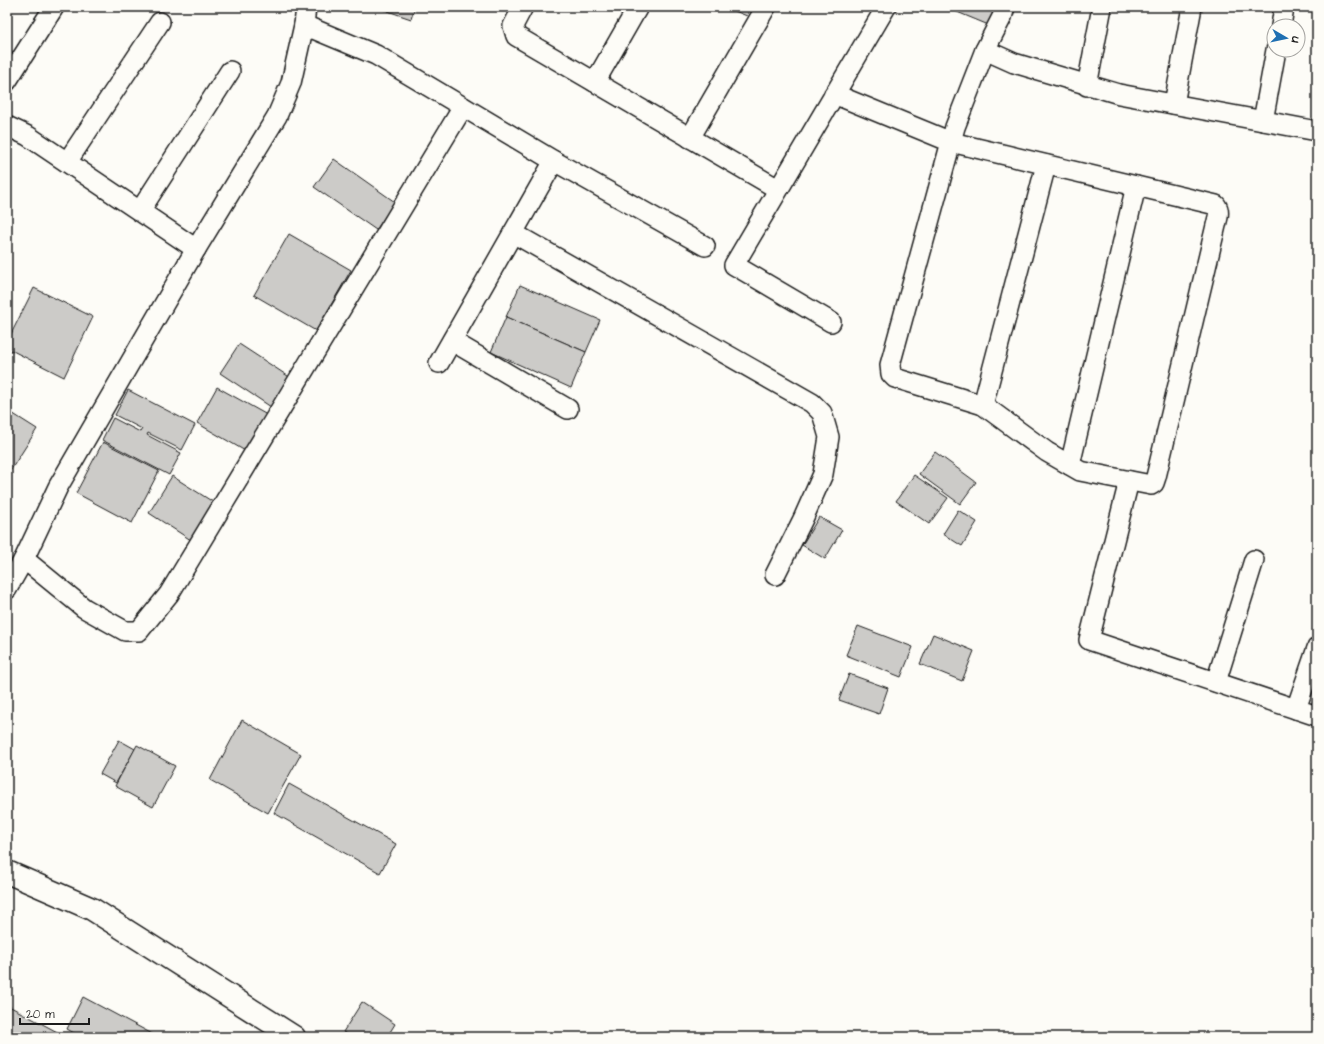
<svg xmlns="http://www.w3.org/2000/svg" width="1324" height="1044" viewBox="0 0 1324 1044" font-family="'Architects Daughter',sans-serif">
<style>
.building{fill:#cccbc8;stroke:#1c1c1c}
.lines{fill:none;stroke-linecap:round;stroke-linejoin:round}
.street-casing{stroke:#1c1c1c;stroke-width:22}
.secondary-casing{stroke:#1c1c1c;stroke-width:25}
.street{stroke:#fdfcf7;stroke-width:19}
.secondary{stroke:#fdfcf7;stroke-width:22}
</style>
<rect width="100%" height="100%" fill="#fdfcf7"/>
<filter id="ink" filterUnits="userSpaceOnUse"><feTurbulence type="fractalNoise" baseFrequency=".025" numOctaves="2"/><feDisplacementMap in="SourceGraphic" scale="8" xChannelSelector="R" yChannelSelector="G"/><feConvolveMatrix kernelMatrix="1 2 1 2 8 2 1 2 1" color-interpolation-filters="sRGB"/></filter>
<g filter="url(#ink)">
<g class="building">
<polygon points="376,7 415,7 411,19"/>
<polygon points="725,7 750,7 747,16"/>
<polygon points="945,7 999,7 991,26"/>
<polygon points="334,159 395,202 376,230 314,187"/>
<polygon points="289,234 351,270 316,331 254,295"/>
<polygon points="520,285 600,320 586,352 506,317"/>
<polygon points="34,288 93,317 64,377 7,348 7,342"/>
<polygon points="506,317 586,352 571,388 491,352"/>
<polygon points="239,344 294,380 274,409 220,373"/>
<polygon points="217,387 267,415 247,452 197,423"/>
<polygon points="128,390 195,425 182,450 148,433 147,435 181,453 169,475 102,440 113,418 140,432 142,429 115,415"/>
<polygon points="7,410 37,429 7,476"/>
<polygon points="103,442 159,471 132,523 76,493"/>
<polygon points="935,452 976,482 960,504 919,474"/>
<polygon points="914,475 948,498 929,524 896,501"/>
<polygon points="172,476 221,507 197,544 149,513"/>
<polygon points="958,510 977,522 962,546 943,534"/>
<polygon points="819,517 842,530 825,559 802,545"/>
<polygon points="858,626 913,647 901,677 846,655"/>
<polygon points="933,634 974,651 962,681 920,664"/>
<polygon points="849,674 888,688 879,714 839,700"/>
<polygon points="242,720 301,754 268,813 210,780"/>
<polygon points="119,740 135,749 116,783 100,774"/>
<polygon points="137,745 175,766 153,807 115,786"/>
<polygon points="289,784 396,844 380,873 274,813"/>
<polygon points="83,997 158,1037 81,1037 67,1029"/>
<polygon points="362,1002 395,1024 387,1037 351,1037 343,1032"/>
<polygon points="7,1005 61,1034 60,1037 7,1037"/>
<polygon points="402,1032 410,1037 399,1037"/>
</g>
<g class="lines">
<g class="street-casing">
<g id="street">
<polyline points="523,7 513,26 516,36 778,189"/>
<polyline points="1005,7 1002,17 985,50 1014,63 1119,94 1317,131"/>
<polyline points="304,25 376,55 554,161 705,246"/>
<polyline points="1281,26 1284,7"/>
<polyline points="7,81 54,7"/>
<polyline points="595,82 638,7"/>
<polyline points="1087,86 1102,7"/>
<path d="M834 94 951 142 1216 205C1219 209 1219 212 1218 217L1156 477 1154 483 1151 485 1080 471 1047 452 983 405 895 378 891 374 890 365 951 142 955 127 985 50"/>
<polyline points="1174,104 1192,7"/>
<polyline points="1263,121 1276,50"/>
<polyline points="7,126 28,136 196,249"/>
<polyline points="690,138 766,7"/>
<polyline points="67,162 160,22"/>
<polyline points="140,211 230,71"/>
<polyline points="513,233 812,403 822,413 829,437 823,474 803,519 775,575"/>
<polyline points="831,322 734,265 886,7"/>
<polyline points="452,341 568,409"/>
<polyline points="439,363 554,161"/>
<polyline points="983,405 1046,165"/>
<polyline points="1070,465 1136,186"/>
<polyline points="1129,481 1089,640 1317,716"/>
<polyline points="24,559 84,608 125,631 139,631 169,594 463,107"/>
<polyline points="7,589 24,559 58,487 196,249 277,116 291,83 304,25 306,7"/>
<polyline points="1216,682 1254,560"/>
<polyline points="1296,709 1317,648"/>
</g>
</g>
<g class="secondary-casing">
<polyline id="secondary" points="7,872 92,909 294,1037"/>
</g>
<use href="#street" class="street"/>
<use href="#secondary" class="secondary"/>
</g>
</g>
<rect width="1324" height="1044" fill="none" stroke="#fdfcf7" stroke-width="24"/>
<rect x="12" y="12" width="1300" height="1020" fill="none" stroke="#1c1c1c" stroke-width="1.5" filter="url(#ink)"/>
<g transform="translate(1286 38) rotate(99)"><circle r="19" fill="#fdfcf7" stroke="#a3a29f"/>
<path d="M0-3L7 15L0 10L-7 15Z" fill="#1f6fb2"/>
<text y="-6" font-size="11" font-weight="bold" text-anchor="middle" fill="#1c1c1c">U</text>
</g>
<path d="M20 1018v6h69v-6" fill="none" stroke="#1c1c1c" stroke-width="2"/>
<text x="26" y="1018" font-size="12" fill="#1c1c1c" stroke="#fdfcf7" stroke-width="3" paint-order="stroke">20 m</text>
</svg>
